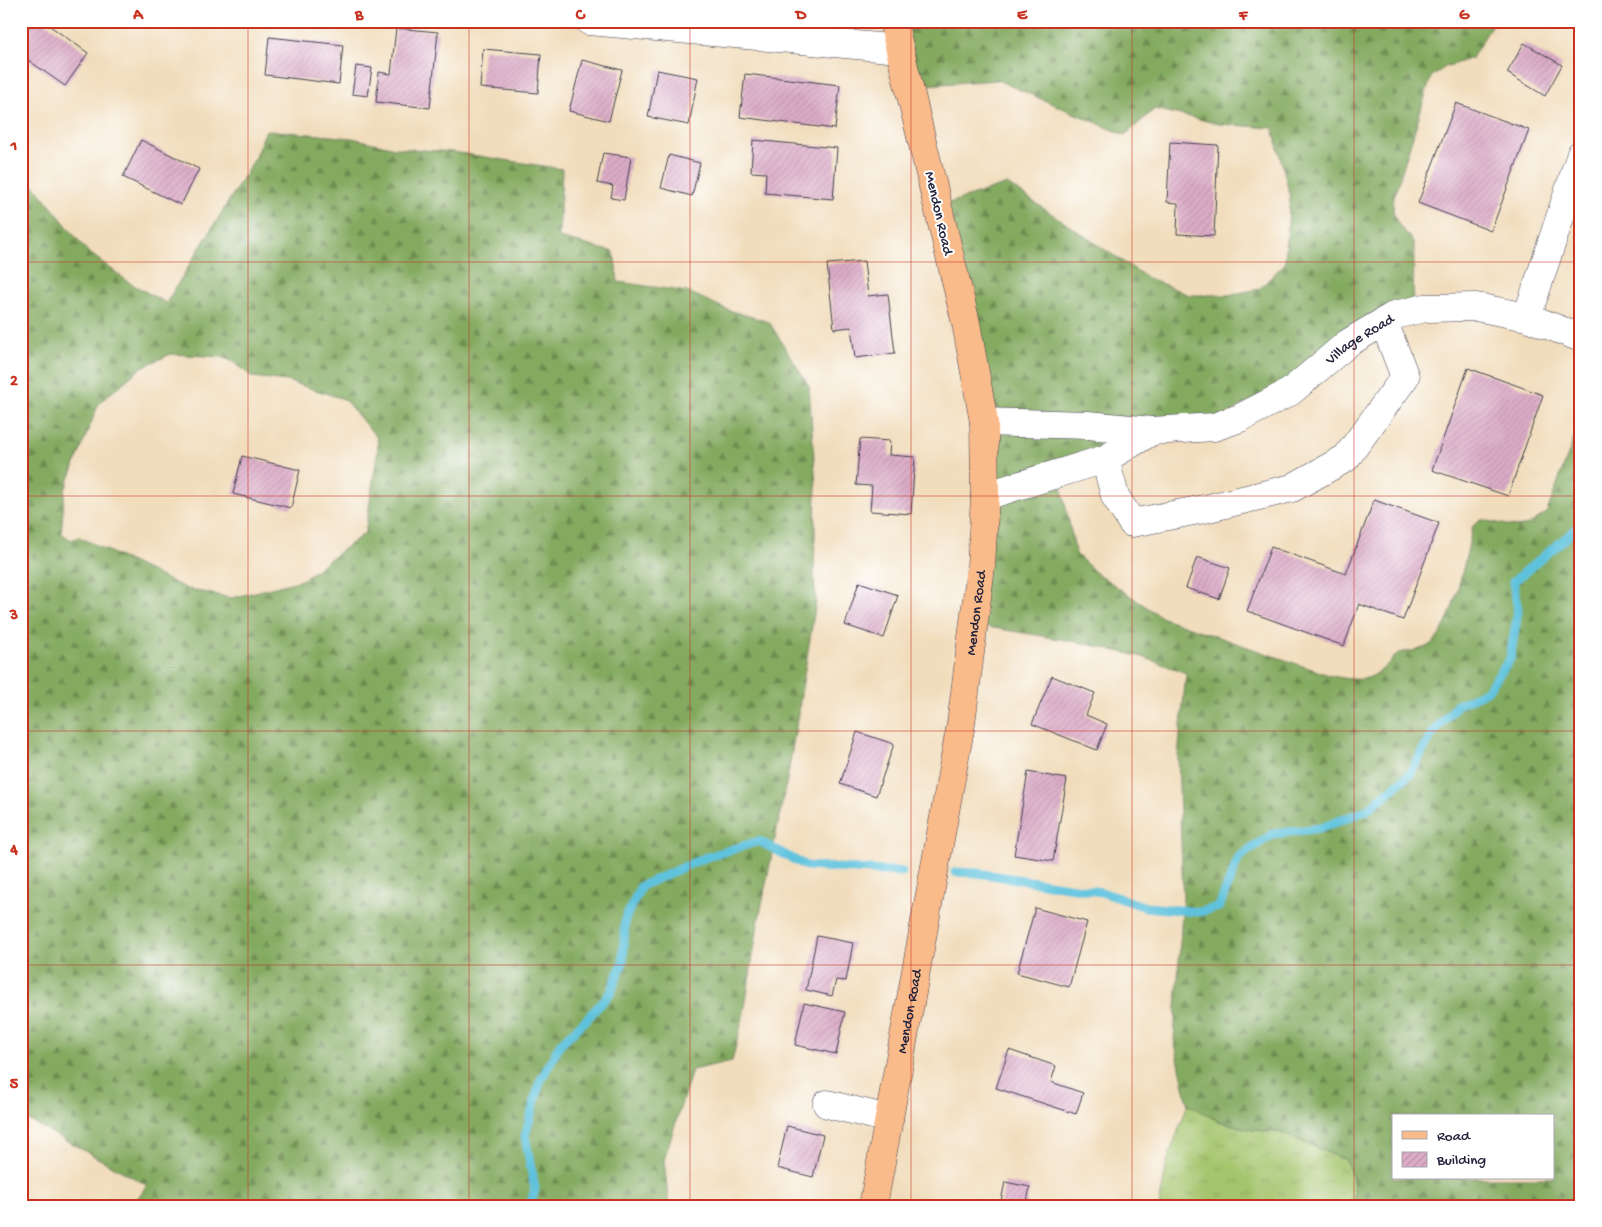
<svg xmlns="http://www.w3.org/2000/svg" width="1602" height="1227" viewBox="0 0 1602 1227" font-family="'Gochi Hand',sans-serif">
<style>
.grass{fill:url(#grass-tufts);stroke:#647454}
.forest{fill:url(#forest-firs);stroke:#53664e;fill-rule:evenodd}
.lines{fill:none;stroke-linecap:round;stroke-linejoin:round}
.stream{stroke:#5fc2dd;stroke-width:9}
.building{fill:url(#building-hatch)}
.minor-casing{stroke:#413e4e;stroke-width:29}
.major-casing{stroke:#413e4e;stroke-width:29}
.minor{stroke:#fff;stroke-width:28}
.major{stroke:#fabb8b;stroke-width:28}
.grid{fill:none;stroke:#c8321e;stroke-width:1;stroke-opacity:0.55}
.labels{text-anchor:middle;stroke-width:4;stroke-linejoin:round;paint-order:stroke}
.street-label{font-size:15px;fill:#22223b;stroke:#fff}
.neatline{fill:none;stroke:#c8321e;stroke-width:2}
.grid-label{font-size:16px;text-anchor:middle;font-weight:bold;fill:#c8321e}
</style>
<defs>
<pattern id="grass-tufts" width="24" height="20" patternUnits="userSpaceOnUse" patternTransform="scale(1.25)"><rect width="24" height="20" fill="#a5c56d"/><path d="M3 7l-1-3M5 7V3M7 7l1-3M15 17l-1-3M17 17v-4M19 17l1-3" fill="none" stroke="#8ea95f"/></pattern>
<pattern id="forest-firs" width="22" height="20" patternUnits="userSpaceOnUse" patternTransform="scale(1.25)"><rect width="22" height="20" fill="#84aa60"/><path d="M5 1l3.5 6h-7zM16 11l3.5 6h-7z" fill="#6c8a50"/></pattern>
<pattern id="building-hatch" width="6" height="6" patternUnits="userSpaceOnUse" patternTransform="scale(1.25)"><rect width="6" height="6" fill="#dcacc7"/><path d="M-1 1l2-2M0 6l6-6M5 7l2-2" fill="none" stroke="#bc94ac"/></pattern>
</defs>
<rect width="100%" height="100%" fill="#fff"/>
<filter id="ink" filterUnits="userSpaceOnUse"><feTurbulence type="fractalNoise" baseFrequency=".02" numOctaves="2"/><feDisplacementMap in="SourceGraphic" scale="10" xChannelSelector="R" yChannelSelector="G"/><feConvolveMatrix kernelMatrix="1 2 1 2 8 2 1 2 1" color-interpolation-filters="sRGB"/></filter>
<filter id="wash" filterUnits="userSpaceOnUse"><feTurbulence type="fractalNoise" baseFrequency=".0096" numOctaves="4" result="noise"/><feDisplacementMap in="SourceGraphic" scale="20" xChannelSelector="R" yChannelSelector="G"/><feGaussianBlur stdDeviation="1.12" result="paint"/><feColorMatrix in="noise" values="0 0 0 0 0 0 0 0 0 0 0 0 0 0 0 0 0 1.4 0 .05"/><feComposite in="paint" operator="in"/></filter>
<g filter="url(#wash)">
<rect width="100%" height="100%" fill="#f1ddbc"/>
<polygon class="grass" points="1188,1104 1218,1121 1253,1130 1279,1132 1346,1160 1353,1179 1356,1206 1159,1206 1168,1158"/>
<g class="forest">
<path d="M893 21H1494L1472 58 1445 67 1431 77 1394 197C1390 223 1401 224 1414 244L1413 313 1205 426 1060 481 1076 554 1095 572 1163 618 1332 676C1368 683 1374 680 1398 653 1408 651 1422 651 1431 644 1453 630 1466 553 1473 526L1480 519 1516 527 1529 525 1547 512 1581 419V1206H1356L1353 1179 1346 1160 1279 1132 1253 1130 1218 1121 1188 1104 1174 1040 1183 897 1178 757 1186 673 1143 657 1078 642 982 626 979 450 940 206 1007 184 1146 277 1189 295H1229L1259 289 1285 263 1290 196 1273 128 1220 124 1155 109 1125 135 997 80 912 86ZM1393 1116H1553V1178H1393Z"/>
<path d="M266 130 352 138 395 148 453 152 562 169 559 238 614 252 618 282 688 292 728 310 769 322 809 386 816 487 814 580 816 601 789 769 758 924 744 1013 732 1061 692 1070 664 1160 669 1206H132L147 1185 21 1116V169L87 251 130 283 166 303 254 160ZM171 354 222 357 235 363 252 377 287 381 344 399 377 438 378 449 365 533 302 580 232 598 187 589 79 537 71 540 61 533 65 490 99 403 142 367Z"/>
</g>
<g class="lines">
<g class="stream">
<polyline points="955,872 977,873 1101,892 1146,907 1199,912 1219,907 1239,857 1273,834 1321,828 1367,810 1410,774 1432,734 1457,705 1487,691 1510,659 1518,610 1513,582 1581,525"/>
<polyline points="530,1206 535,1189 525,1136 540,1082 560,1044 586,1020 611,992 623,962 625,919 641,886 704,858 759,841 806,866 902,872"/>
</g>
</g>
<g id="blocks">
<g class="building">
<polygon points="30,21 43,21 88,53 65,86 21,55 21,33"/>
<polygon points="396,28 438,32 430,108 376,102 379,72 391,74"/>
<polygon points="269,37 343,45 339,84 265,75"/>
<polygon points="1524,43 1562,65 1545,96 1507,73"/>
<polygon points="483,49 541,54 538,93 480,88"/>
<polygon points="582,60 622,70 609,121 569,111"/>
<polygon points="356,66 372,68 368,96 352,94"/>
<polygon points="657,70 698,78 689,125 648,117"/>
<polygon points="745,74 840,85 835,129 740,117"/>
<polygon points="1456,103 1529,130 1491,231 1418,203"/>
<polygon points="141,140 199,169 181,205 123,177"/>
<polygon points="753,140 837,148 833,199 765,193 766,173 751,172"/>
<polygon points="1170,142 1218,145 1214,236 1177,234 1178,203 1167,202"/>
<polygon points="603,153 631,157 624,200 611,198 613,186 597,183"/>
<polygon points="669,155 700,163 692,196 661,188"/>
<polygon points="864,261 868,296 888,294 895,353 855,358 851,327 834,329 827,264"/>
<polygon points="1468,368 1543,395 1508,496 1432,470"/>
<polygon points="860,439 890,441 889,455 915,457 911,514 870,511 872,486 856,485"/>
<polygon points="242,456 300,470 291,508 233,494"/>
<polygon points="1374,500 1439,523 1403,620 1359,604 1344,646 1247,611 1271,547 1346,574"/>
<polygon points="1197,557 1230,568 1219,599 1186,588"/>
<polygon points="859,582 898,595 884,638 845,625"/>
<polygon points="1052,676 1095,693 1086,715 1107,724 1097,750 1032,724"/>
<polygon points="857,732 894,744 876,796 840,784"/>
<polygon points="1028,772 1067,779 1053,861 1014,855"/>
<polygon points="1035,908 1087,922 1069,987 1017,973"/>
<polygon points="817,936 853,943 846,981 836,980 832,996 806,990"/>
<polygon points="804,1003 845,1012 836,1054 795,1045"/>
<polygon points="1009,1050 1056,1066 1051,1082 1083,1093 1076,1114 996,1088"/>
<polygon points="787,1126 823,1135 813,1177 777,1168"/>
<polygon points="1005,1182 1030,1187 1026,1206 1000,1206"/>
</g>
</g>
</g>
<g filter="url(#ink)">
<use href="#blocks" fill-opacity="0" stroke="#413e4e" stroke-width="1"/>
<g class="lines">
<g class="minor-casing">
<g id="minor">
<polyline points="589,21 900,49"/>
<polyline points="1527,317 1581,154"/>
<path id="s1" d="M984 422 1088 425 1152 431 1214 427 1240 418 1290 392 1348 343 1395 315 1425 308 1476 307 1527 317 1581 338"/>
<polyline points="1105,459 1115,496 1132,523 1209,508 1292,488 1346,458 1405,377 1384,322"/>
<polyline points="985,496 1105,459 1152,431"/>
<polyline points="827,1104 889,1119"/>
</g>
</g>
<g class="major-casing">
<g id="major">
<path id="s2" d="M873 1206 961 724 981 566 985 496 984 422 966 323 893 21"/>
</g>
</g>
<use href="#minor" class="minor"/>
<use href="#major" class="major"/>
</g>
</g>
<path class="grid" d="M248 21V1206M469 21V1206M690 21V1206M911 21V1206M1132 21V1206M1354 21V1206M21 262H1581M21 496H1581M21 731H1581M21 965H1581"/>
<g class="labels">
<g class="street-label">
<text transform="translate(940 213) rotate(77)" y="5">Mendon Road</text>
<text dy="5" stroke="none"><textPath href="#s1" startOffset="402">Village Road</textPath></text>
<text dy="5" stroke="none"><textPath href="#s2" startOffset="602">Mendon Road</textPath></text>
<text dy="5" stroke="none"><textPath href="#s2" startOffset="198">Mendon Road</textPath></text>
</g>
</g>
<rect width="1602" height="1227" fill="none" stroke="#fff" stroke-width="55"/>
<rect x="1392" y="1114" width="162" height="65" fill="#ffffff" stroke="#a7a7b1"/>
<rect x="1402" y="1131" width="25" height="8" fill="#fabb8b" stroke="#a7a7b1"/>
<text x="1437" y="1140" font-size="15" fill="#22223b">Road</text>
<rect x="1402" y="1152" width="25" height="15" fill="url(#building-hatch)" stroke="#a7a7b1"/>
<text x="1437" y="1164" font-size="15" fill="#22223b">Building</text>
<rect x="28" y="28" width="1546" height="1172" class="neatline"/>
<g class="grid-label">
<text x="138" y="19">A</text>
<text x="359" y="19">B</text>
<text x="580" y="19">C</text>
<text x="801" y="19">D</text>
<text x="1022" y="19">E</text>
<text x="1243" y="19">F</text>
<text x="1464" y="19">G</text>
<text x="14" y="150">1</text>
<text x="14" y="385">2</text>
<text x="14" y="619">3</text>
<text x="14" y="854">4</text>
<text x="14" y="1088">5</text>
</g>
</svg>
